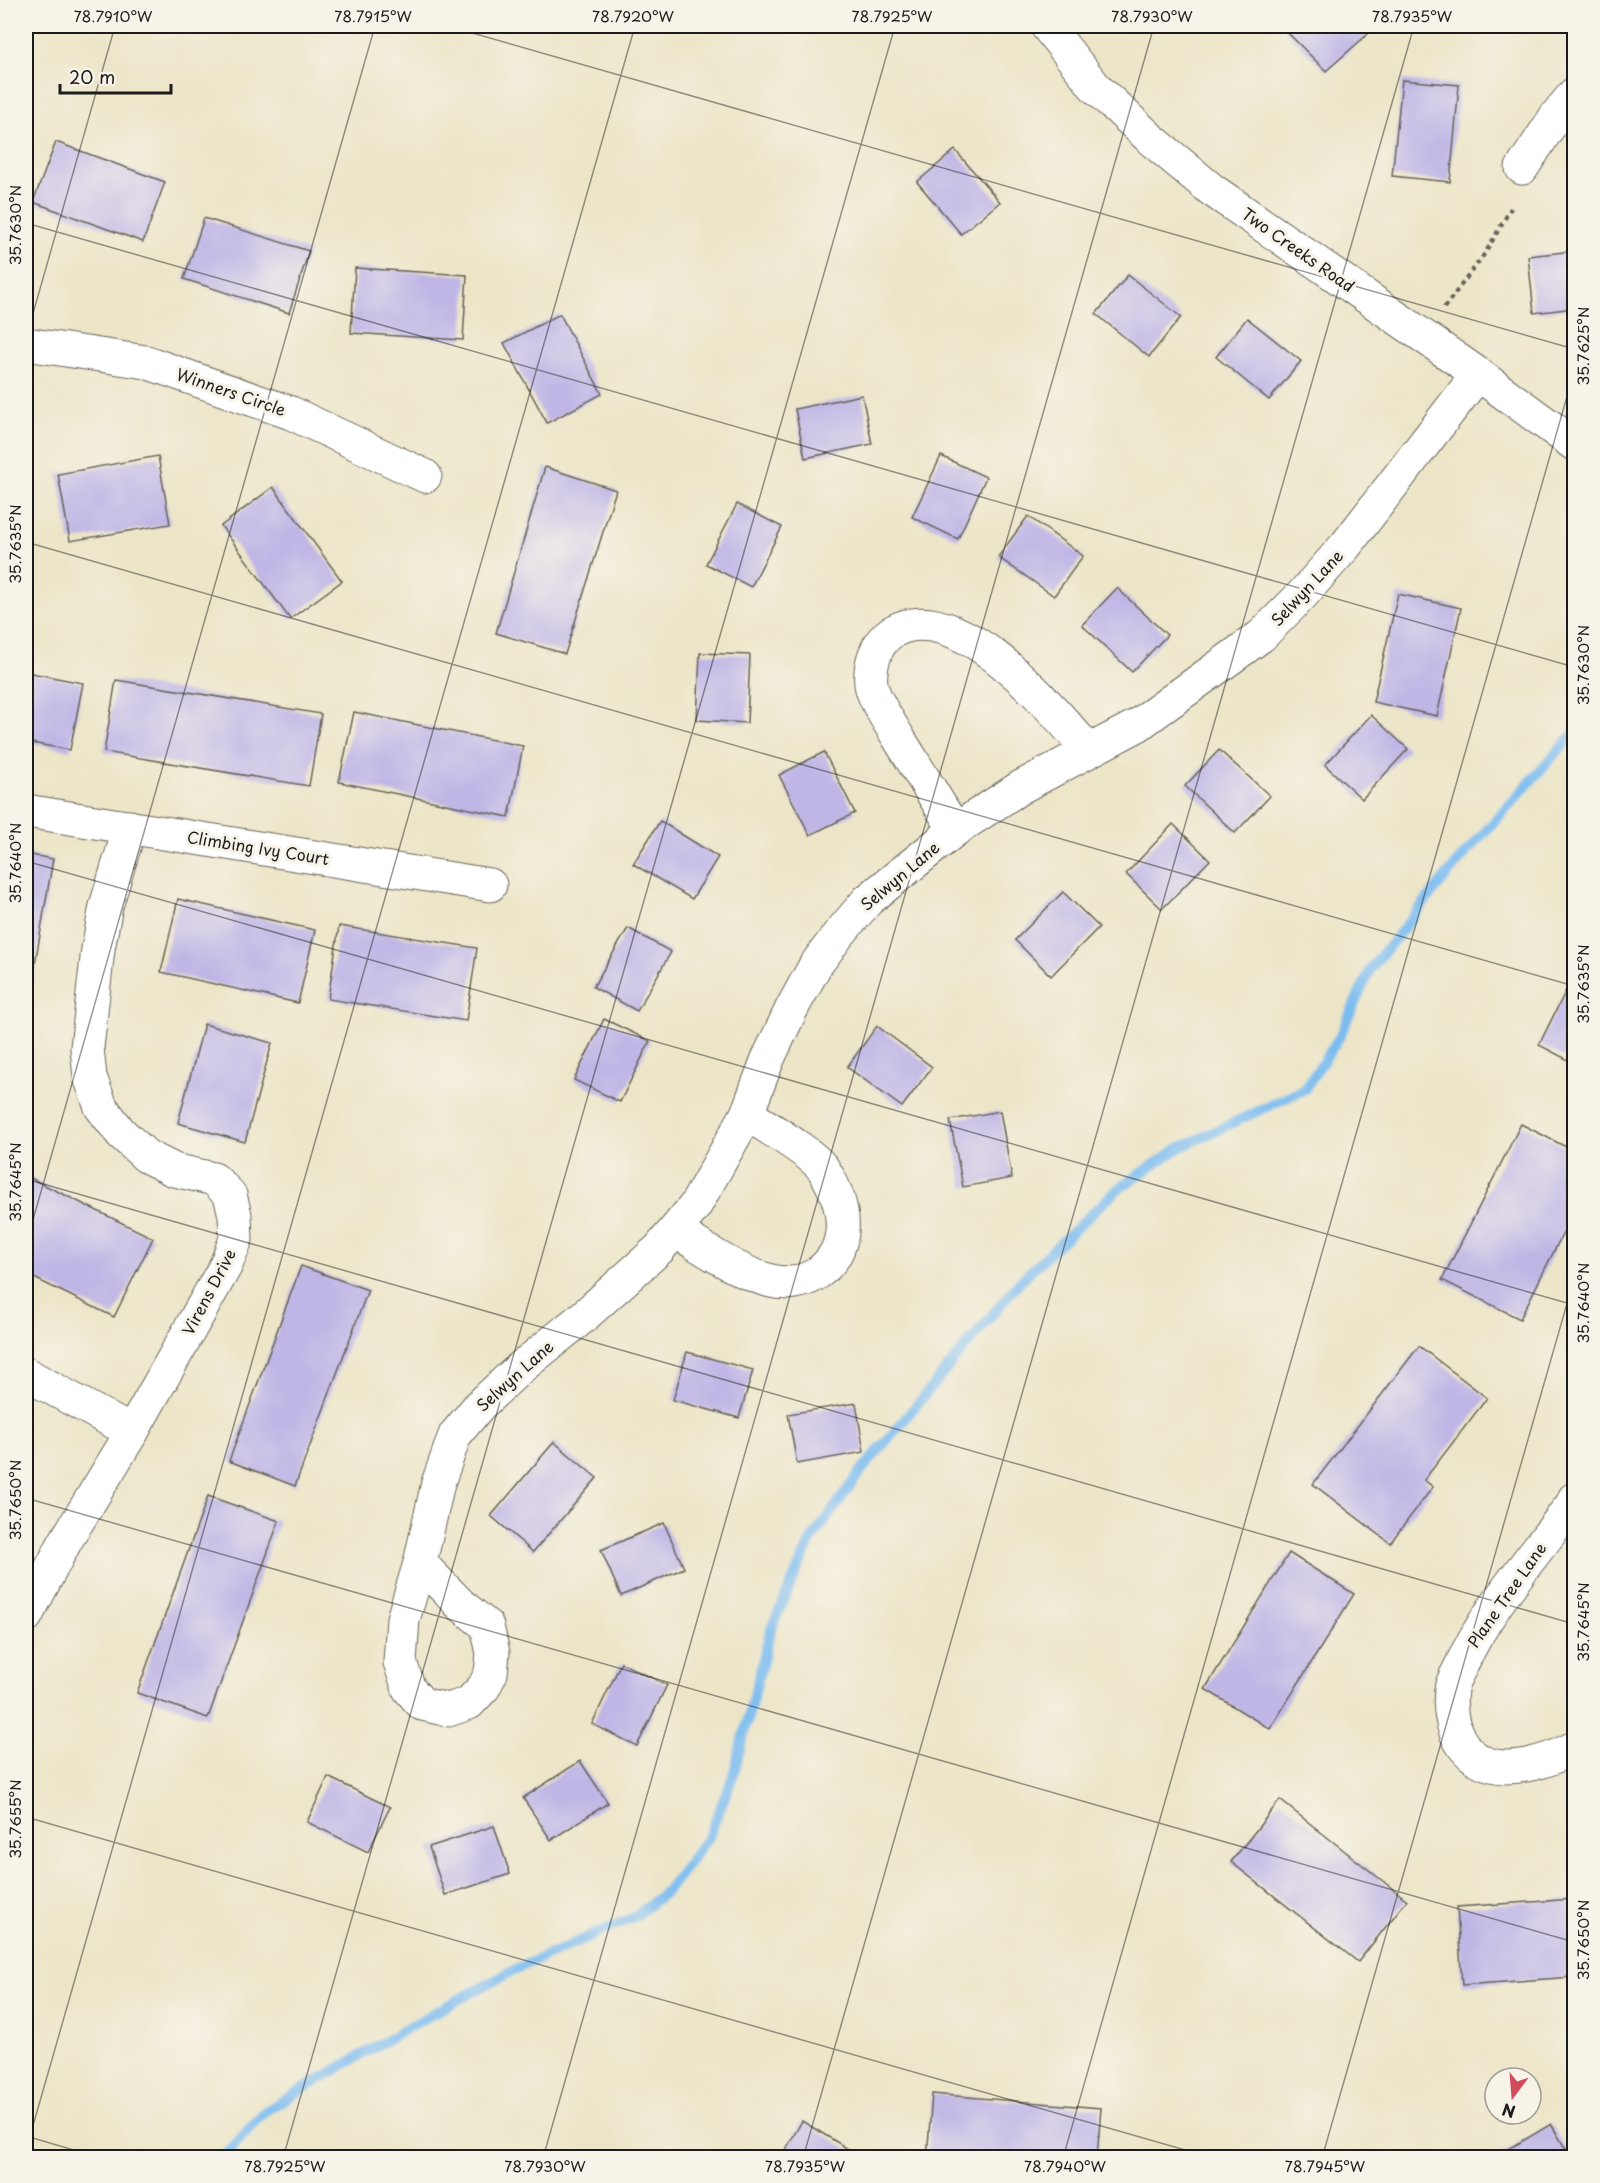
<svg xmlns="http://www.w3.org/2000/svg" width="1600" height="2183" viewBox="0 0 1600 2183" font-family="'Playpen Sans',sans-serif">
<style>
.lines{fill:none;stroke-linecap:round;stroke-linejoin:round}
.stream{stroke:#7abcf0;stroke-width:10}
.building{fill:#bfb6e6}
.street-casing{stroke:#656258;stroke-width:35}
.secondary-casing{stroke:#656258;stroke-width:35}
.path{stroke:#656258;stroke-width:4;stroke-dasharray:4.5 4.5;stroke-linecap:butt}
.street{stroke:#fff;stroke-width:33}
.secondary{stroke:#fff;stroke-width:33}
.ticks{fill:none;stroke:#1c1c1c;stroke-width:1.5;stroke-opacity:0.45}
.labels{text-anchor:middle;stroke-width:6;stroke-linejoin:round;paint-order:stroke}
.street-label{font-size:16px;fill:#1c1c1c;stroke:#f7f3e8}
.neatline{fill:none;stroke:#1c1c1c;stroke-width:2}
.ticks-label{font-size:15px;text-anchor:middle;fill:#1c1c1c}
</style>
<rect width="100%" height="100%" fill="#f7f3e8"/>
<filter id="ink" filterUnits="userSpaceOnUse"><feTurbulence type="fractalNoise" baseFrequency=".0167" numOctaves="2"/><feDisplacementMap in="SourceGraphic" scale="12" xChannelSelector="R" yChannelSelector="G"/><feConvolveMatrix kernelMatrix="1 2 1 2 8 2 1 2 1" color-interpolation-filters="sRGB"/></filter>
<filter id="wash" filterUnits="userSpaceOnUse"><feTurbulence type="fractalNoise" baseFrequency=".008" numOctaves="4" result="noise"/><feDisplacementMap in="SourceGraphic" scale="24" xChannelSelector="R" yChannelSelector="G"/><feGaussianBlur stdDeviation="1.35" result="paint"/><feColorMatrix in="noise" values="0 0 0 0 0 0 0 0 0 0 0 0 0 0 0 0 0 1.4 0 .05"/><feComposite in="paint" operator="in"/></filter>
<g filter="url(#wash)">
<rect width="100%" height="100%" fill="#ece5c7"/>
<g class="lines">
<polyline class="stream" points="223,2158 265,2111 430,2015 516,1969 636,1916 668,1890 709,1836 733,1776 771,1629 810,1542 858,1475 1023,1278 1118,1189 1179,1148 1305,1089 1340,1036 1371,968 1457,863 1574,733"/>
</g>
<g id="blocks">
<g class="building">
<polygon points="1281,26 1377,26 1326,71"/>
<polygon points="1402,80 1459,85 1450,182 1392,176"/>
<polygon points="56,142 165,182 143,242 33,202"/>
<polygon points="955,150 1000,202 961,234 917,182"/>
<polygon points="204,218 309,251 289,313 184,279"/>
<polygon points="1574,251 1574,308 1534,313 1528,256"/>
<polygon points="355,268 467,275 463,340 351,333"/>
<polygon points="1128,275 1181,317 1149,357 1096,314"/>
<polygon points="560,314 602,394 547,423 504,343"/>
<polygon points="1247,318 1301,361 1269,400 1216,357"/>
<polygon points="862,395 872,444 805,458 795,409"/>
<polygon points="158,456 170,524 70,541 58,474"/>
<polygon points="941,456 986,477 958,539 912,517"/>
<polygon points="545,467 616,490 565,654 496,633"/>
<polygon points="273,487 342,581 290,619 221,526"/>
<polygon points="737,504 782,527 751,587 706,564"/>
<polygon points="1028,516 1083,556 1054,596 998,557"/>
<polygon points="1117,588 1167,635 1132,672 1082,625"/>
<polygon points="1398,594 1461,608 1437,716 1373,702"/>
<polygon points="700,653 750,655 747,723 697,720"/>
<polygon points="26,672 83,683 70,750 26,742"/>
<polygon points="116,680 321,714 309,786 104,752"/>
<polygon points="354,712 523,746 509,817 339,782"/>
<polygon points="1371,715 1408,749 1362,799 1325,765"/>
<polygon points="1219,750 1270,796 1235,833 1185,786"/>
<polygon points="824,752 855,813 810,835 779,775"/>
<polygon points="660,821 718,857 692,899 633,864"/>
<polygon points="1173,824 1210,860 1162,909 1126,874"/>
<polygon points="26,854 53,859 27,1011 26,1011"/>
<polygon points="1063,892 1099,927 1051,976 1015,940"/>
<polygon points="178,899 315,930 298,1003 161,972"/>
<polygon points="339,926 477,948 466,1021 328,999"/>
<polygon points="628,928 671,952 637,1011 593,987"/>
<polygon points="1574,974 1574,1063 1539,1045"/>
<polygon points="604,1019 650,1041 620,1102 574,1080"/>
<polygon points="204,1024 272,1043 245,1142 178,1123"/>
<polygon points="877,1026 932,1067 902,1107 847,1067"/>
<polygon points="1000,1111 1012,1178 963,1187 950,1120"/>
<polygon points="1521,1124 1574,1151 1574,1211 1520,1319 1442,1280"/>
<polygon points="26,1176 153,1238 114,1317 26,1274"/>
<polygon points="301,1266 368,1290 295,1486 229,1461"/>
<polygon points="1419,1346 1487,1398 1424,1480 1433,1487 1390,1543 1313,1484"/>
<polygon points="687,1352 753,1370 739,1418 673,1400"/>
<polygon points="856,1403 864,1452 797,1464 788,1414"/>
<polygon points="554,1442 597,1478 533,1552 491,1516"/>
<polygon points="208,1496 279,1521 208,1718 137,1693"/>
<polygon points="664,1523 684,1568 621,1596 601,1550"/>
<polygon points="1289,1553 1354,1594 1270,1729 1205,1689"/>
<polygon points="621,1663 667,1685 637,1746 592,1724"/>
<polygon points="580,1761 608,1803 551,1840 523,1798"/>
<polygon points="328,1777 390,1807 368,1852 307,1822"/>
<polygon points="1280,1800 1407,1900 1358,1962 1231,1862"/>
<polygon points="494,1826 510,1874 445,1895 429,1847"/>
<polygon points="1574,1899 1574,1977 1462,1985 1457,1907"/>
<polygon points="932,2094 1101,2108 1097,2158 927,2158"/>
<polygon points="802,2121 863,2158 781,2158"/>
<polygon points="1551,2124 1571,2158 1494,2158"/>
</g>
</g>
</g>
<g filter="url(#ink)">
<use href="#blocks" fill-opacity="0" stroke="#656258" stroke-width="1.5"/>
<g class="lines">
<g class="street-casing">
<g id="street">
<polyline points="1522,168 1556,116 1574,94"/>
<polyline points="26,344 146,362 291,413 425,476"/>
<polyline points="26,811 490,885"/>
<path d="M955 830C936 799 917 768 898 737 890 723 873 699 871 684 869 666 876 642 892 632 957 594 1052 708 1089 751"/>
<path d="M675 1231C706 1249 736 1272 771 1281 786 1285 803 1282 815 1275 854 1249 846 1205 824 1170 814 1154 765 1126 747 1114"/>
<polyline points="26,1374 132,1432"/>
<path d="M1574 1499 1573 1503C1535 1554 1485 1610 1460 1668 1457 1674 1452 1682 1451 1689 1448 1716 1455 1746 1479 1760 1506 1776 1549 1761 1574 1748"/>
<polyline points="420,1563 461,1605 487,1626 493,1653 491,1673 484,1687 469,1703 448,1710 422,1704 409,1689 400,1662 403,1619 420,1563 438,1483 455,1435 479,1406 519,1369 583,1317 659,1249 695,1206 747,1114 767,1061 792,1008 815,966 839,934 868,900 955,830 1021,787 1138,725 1261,636 1301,596 1346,545 1478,374"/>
<polyline points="26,1616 65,1542 132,1432 226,1265 236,1239 235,1215 230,1195 214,1179 174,1170 146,1156 121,1133 101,1107 90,1077 87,1048 98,949 106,906 130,827"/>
</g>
</g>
<g class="secondary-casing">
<polyline id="secondary" points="1047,26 1096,88 1153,141 1212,190 1478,374 1574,444"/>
</g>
<polyline class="path" points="1444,308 1486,252 1511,208"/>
<use href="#street" class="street"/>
<use href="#secondary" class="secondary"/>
</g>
</g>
<path class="ticks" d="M448 26 1574 349M1560 26 1574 30M26 223 1574 667M26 338 115 26M26 542 1574 986M26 861 1574 1305M26 1179 1574 1624M26 1244 375 26M26 1498 1574 1942M26 1817 1213 2158M26 2136 101 2158M26 2150 635 26M283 2158 895 26M543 2158 1154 26M803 2158 1414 26M1063 2158 1574 372M1322 2158 1574 1279"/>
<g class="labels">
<g class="street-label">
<text transform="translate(1298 250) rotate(35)" y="6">Two Creeks Road</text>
<text transform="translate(231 392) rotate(19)" y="6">Winners Circle</text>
<text transform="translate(1307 588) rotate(-47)" y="6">Selwyn Lane</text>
<text transform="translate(258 848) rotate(9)" y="6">Climbing Ivy Court</text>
<text transform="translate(900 876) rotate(-40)" y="6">Selwyn Lane</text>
<text transform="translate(209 1292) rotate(-62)" y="6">Virens Drive</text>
<text transform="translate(515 1376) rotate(-42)" y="6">Selwyn Lane</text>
<text transform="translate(1507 1595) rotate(-55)" y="6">Plane Tree Lane</text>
</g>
</g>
<rect width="1600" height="2183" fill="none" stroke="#f7f3e8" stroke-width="66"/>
<g transform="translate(1513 2096) rotate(196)"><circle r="28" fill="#f7f3e8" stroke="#9f9d96" stroke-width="1.5"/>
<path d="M0-4.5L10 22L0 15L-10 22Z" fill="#d1495b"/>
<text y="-9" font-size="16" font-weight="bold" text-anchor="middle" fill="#1c1c1c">N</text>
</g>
<path d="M60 84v9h111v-9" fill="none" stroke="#1c1c1c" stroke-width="3"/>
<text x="69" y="84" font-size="18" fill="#1c1c1c" stroke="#f7f3e8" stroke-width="4.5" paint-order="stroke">20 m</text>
<rect x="33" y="33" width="1534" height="2117" class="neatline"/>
<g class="ticks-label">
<text x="113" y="22">78.7910°W</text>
<text x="373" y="22">78.7915°W</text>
<text x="633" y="22">78.7920°W</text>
<text x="892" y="22">78.7925°W</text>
<text x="1152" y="22">78.7930°W</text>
<text x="1412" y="22">78.7935°W</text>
<text transform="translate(16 225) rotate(-90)" y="5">35.7630°N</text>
<text transform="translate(1584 346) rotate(-90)" y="5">35.7625°N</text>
<text transform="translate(16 544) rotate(-90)" y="5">35.7635°N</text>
<text transform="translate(1584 665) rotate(-90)" y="5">35.7630°N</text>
<text transform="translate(16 863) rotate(-90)" y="5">35.7640°N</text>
<text transform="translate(1584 984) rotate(-90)" y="5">35.7635°N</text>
<text transform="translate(16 1182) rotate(-90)" y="5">35.7645°N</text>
<text transform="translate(1584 1303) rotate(-90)" y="5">35.7640°N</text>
<text transform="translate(16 1500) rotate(-90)" y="5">35.7650°N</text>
<text transform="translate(1584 1622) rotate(-90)" y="5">35.7645°N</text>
<text transform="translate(16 1819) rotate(-90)" y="5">35.7655°N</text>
<text transform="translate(1584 1940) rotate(-90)" y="5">35.7650°N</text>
<text x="285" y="2172">78.7925°W</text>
<text x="545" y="2172">78.7930°W</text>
<text x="805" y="2172">78.7935°W</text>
<text x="1065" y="2172">78.7940°W</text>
<text x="1325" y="2172">78.7945°W</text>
</g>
</svg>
